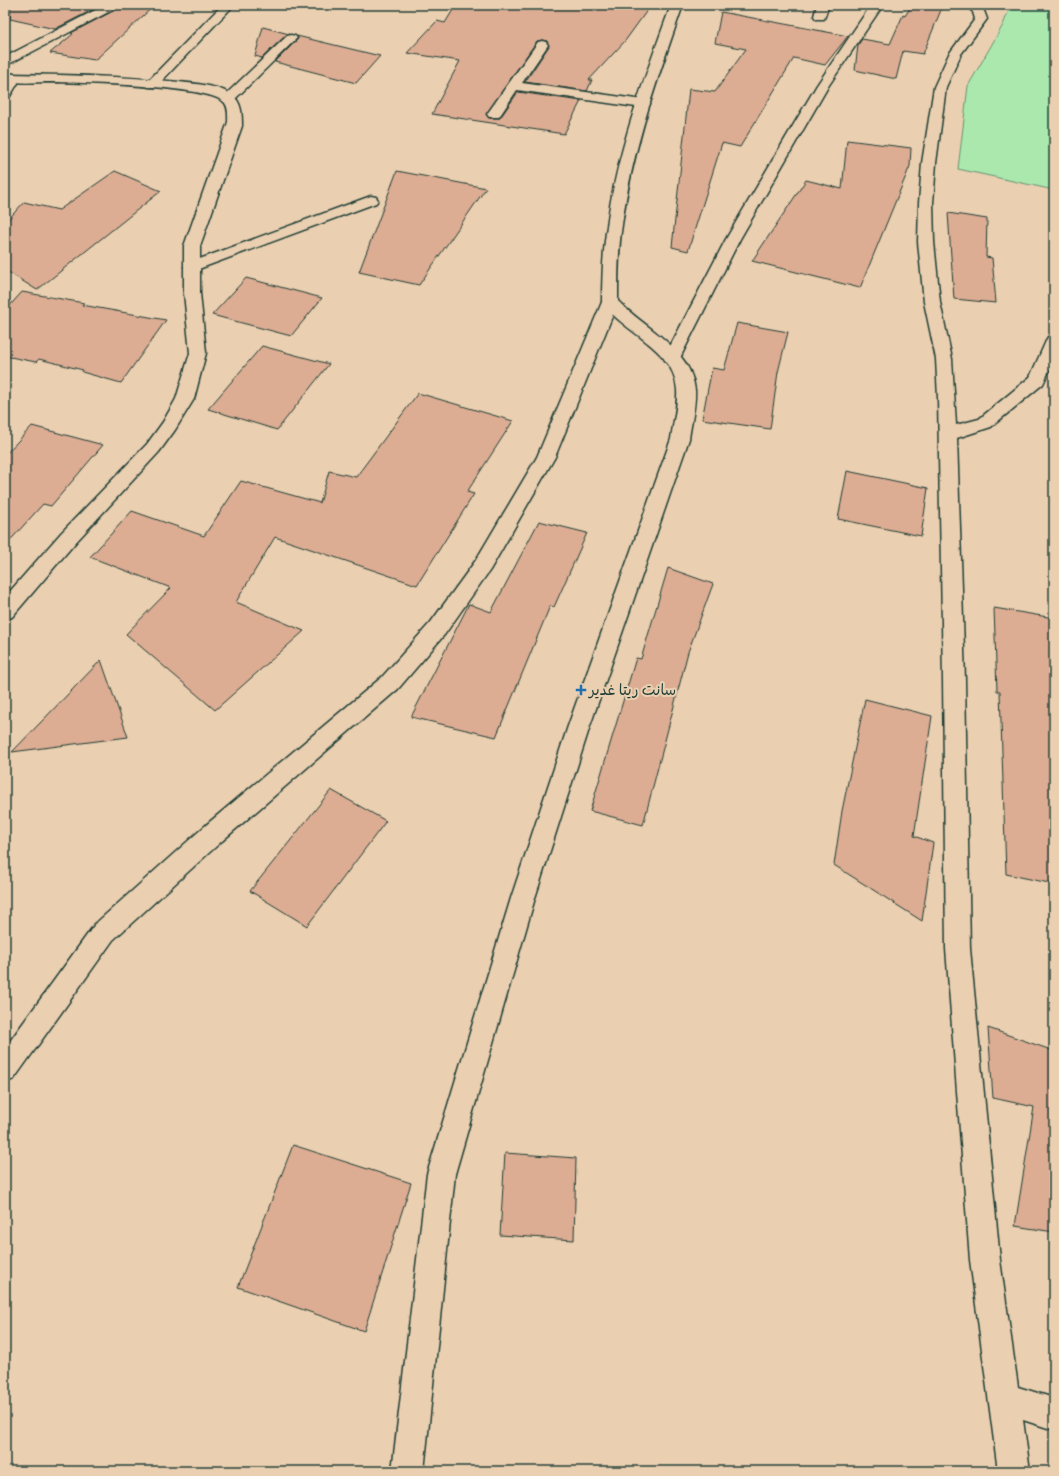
<svg xmlns="http://www.w3.org/2000/svg" width="1059" height="1476" viewBox="0 0 1059 1476" font-family="'Patrick Hand','Playpen Sans Arabic',sans-serif">
<style>
.green{fill:#abe8ae;stroke:#659271}
.building{fill:#dcac93;stroke:#1f3d34}
.lines{fill:none;stroke-linecap:round;stroke-linejoin:round}
.service-casing{stroke:#1f3d34;stroke-width:3}
.minor-casing{stroke:#1f3d34;stroke-width:3}
.tertiary-casing{stroke:#1f3d34;stroke-width:3}
.service{fill:#eacfb1;fill-rule:evenodd}
.minor{fill:#eacfb1;fill-rule:evenodd}
.tertiary{fill:#eacfb1;fill-rule:evenodd}
.poi-dot{fill:#1f6fb2;stroke:#eacfb1;stroke-width:1.5}
.labels{text-anchor:middle;stroke-width:4;stroke-linejoin:round;paint-order:stroke}
.poi-label{font-size:15px;fill:#1f3d34;stroke:#eacfb1;text-anchor:start}
</style>
<rect width="100%" height="100%" fill="#eacfb1"/>
<filter id="ink" filterUnits="userSpaceOnUse"><feTurbulence type="fractalNoise" baseFrequency=".025" numOctaves="2"/><feDisplacementMap in="SourceGraphic" scale="8" xChannelSelector="R" yChannelSelector="G"/><feConvolveMatrix kernelMatrix="1 2 1 2 8 2 1 2 1" color-interpolation-filters="sRGB"/></filter>
<g filter="url(#ink)">
<polygon class="green" points="1011,5 1054,5 1054,190 958,169 968,86 1003,25"/>
<g class="building">
<polygon points="11,5 102,5 55,29 10,19"/>
<polygon points="122,5 155,5 95,60 50,53 73,34 71,33 119,8"/>
<polygon points="456,5 651,5 625,41 589,80 592,80 587,91 525,82 549,46 547,41 542,40 537,41 486,114 489,118 500,118 518,92 581,101 564,134 432,114 460,61 407,53 437,21 445,23"/>
<polygon points="912,5 943,5 923,54 903,51 896,79 855,70 858,45 862,39 890,44 903,15 905,16"/>
<polygon points="721,12 848,36 825,65 794,58 740,147 722,143 688,251 672,247 689,89 715,92 746,49 715,43"/>
<polygon points="263,27 289,34 286,35 262,58 255,56"/>
<polygon points="297,36 380,56 356,83 275,62 298,39"/>
<polygon points="847,140 911,148 910,166 860,288 752,261 806,180 842,189"/>
<polygon points="115,171 161,191 37,290 5,270 5,223 24,202 59,210"/>
<polygon points="397,171 486,188 419,285 359,272"/>
<polygon points="948,213 987,219 986,257 992,258 996,303 954,299"/>
<polygon points="246,278 322,298 291,336 212,315"/>
<polygon points="22,292 84,303 82,305 166,320 121,383 82,372 83,370 39,359 36,362 5,356 5,311"/>
<polygon points="737,323 788,332 778,372 770,429 702,419 712,368 724,370"/>
<polygon points="262,346 329,364 277,430 208,409"/>
<polygon points="418,393 513,421 467,492 474,494 417,585 275,537 236,602 304,631 215,710 126,634 171,588 90,557 132,511 204,536 241,481 320,503 329,471 356,477"/>
<polygon points="32,426 103,445 51,506 43,504 5,546 5,455"/>
<polygon points="847,471 928,488 921,536 838,519"/>
<polygon points="539,521 587,533 554,607 550,606 496,737 411,717 469,604 491,612"/>
<polygon points="668,568 713,584 688,652 643,825 590,811 636,658 641,659"/>
<polygon points="994,608 1054,618 1054,884 1006,874 1000,691 997,691"/>
<polygon points="101,660 128,737 12,752"/>
<polygon points="865,699 932,716 914,836 933,843 922,921 834,865 842,811"/>
<polygon points="331,790 386,821 307,926 250,891"/>
<polygon points="988,1028 1054,1051 1054,1232 1015,1226 1034,1107 993,1098"/>
<polygon points="293,1145 411,1183 364,1331 238,1287"/>
<polygon points="505,1153 576,1158 574,1240 500,1235"/>
</g>
<g class="lines">
<g class="service-casing">
<g id="service">
<polygon points="222,5 234,5 156,87 148,87 146,84 148,81"/>
<polygon points="291,35 295,36 297,38 295,40 232,102 224,102 222,99 224,96 287,36"/>
<polygon points="371,196 376,197 378,200 376,203 196,270 191,271 186,270 184,267 186,264"/>
</g>
</g>
<g class="minor-casing">
<g id="minor">
<polygon points="817,5 829,5 824,19 816,19 814,16"/>
<polygon points="871,5 883,5 829,85 740,239 680,358 678,362 672,363 666,362 664,358 726,239 817,85"/>
<polygon points="966,5 979,5 984,11 987,19 961,54 946,87 936,163 933,203 934,242 940,302 952,359 956,425 979,419 1030,377 1046,341 1048,337 1054,336 1054,360 1043,384 991,427 957,438 965,680 970,949 1000,1260 1018,1387 1054,1398 1054,1430 1023,1420 1030,1471 998,1471 970,1260 946,949 943,680 938,398 936,359 924,302 918,242 919,203 922,163 934,87 949,54 975,19 973,12"/>
<polygon points="542,41 546,42 548,45 522,83 643,100 648,101 650,104 648,107 643,108 517,90 499,117 489,117 487,114 538,42"/>
<path d="M11 74C67 75 123 76 179 82 195 84 218 85 232 95 242 102 242 115 242 126L200 246V293L206 353 194 399 175 430 159 452 75 543 12 617 5 619V597L61 533 147 444 163 422 176 399 190 353 184 293V246L228 122C228 116 229 107 224 102 206 85 82 83 52 82 38 82 21 84 7 81L5 77Z"/>
<polygon points="610,297 616,299 618,302 555,457 490,570 445,634 398,689 222,841 113,940 14,1079 5,1083 5,1048 95,924 206,825 382,677 431,622 476,560 537,457 602,302 604,299"/>
</g>
</g>
<g class="tertiary-casing">
<g id="tertiary">
<polygon points="105,5 120,5 118,7 5,66 5,57"/>
<path d="M671 5H683C658 77 632 149 622 225 618 250 618 275 618 301 644 328 691 348 695 390 696 406 691 423 689 439L590 726 535 898 455 1174 424 1471H392L427 1174 511 898 568 726 671 439C673 423 678 406 677 390 675 348 623 333 602 302 602 277 603 251 607 226 617 150 645 77 671 5Z"/>
<polygon points="5,70 15,75 18,83 10,96 5,97"/>
</g>
</g>
<use href="#service" class="service"/>
<use href="#minor" class="minor"/>
<use href="#tertiary" class="tertiary"/>
</g>
</g>
<path class="poi-dot" d="M579 684h4v4h4v4h-4v4h-4v-4h-4v-4h4z"/>
<g class="labels">
<g class="poi-label">
<text x="589" y="695">سانت ريتا غدير</text>
</g>
</g>
<rect width="1059" height="1476" fill="none" stroke="#eacfb1" stroke-width="20"/>
<rect x="10" y="10" width="1039" height="1456" fill="none" stroke="#1f3d34" stroke-width="1.5" filter="url(#ink)"/>
</svg>
